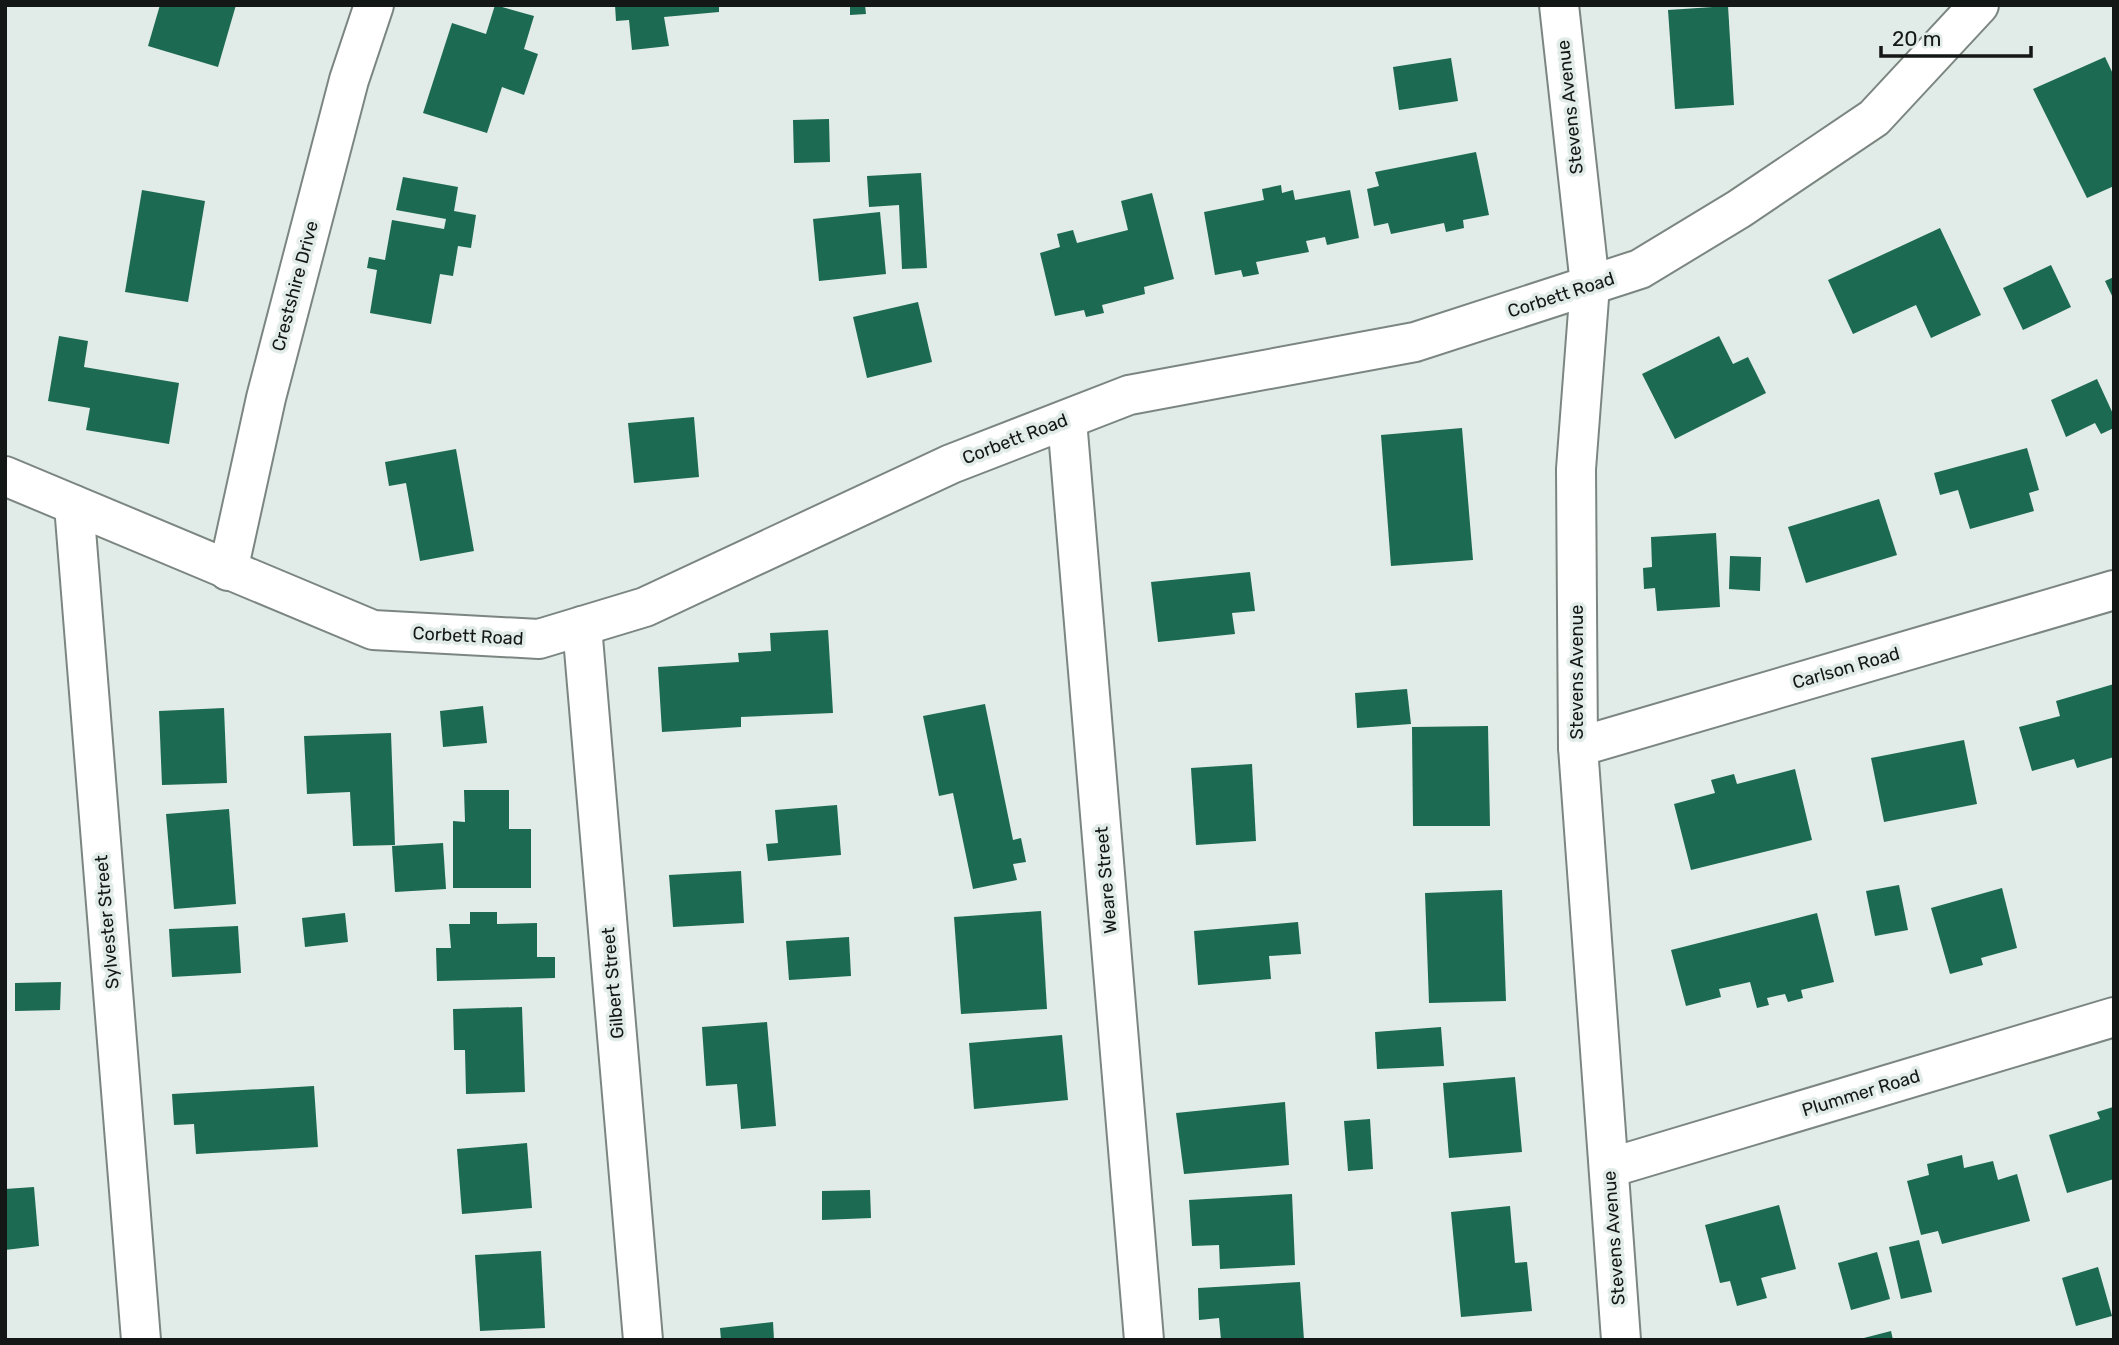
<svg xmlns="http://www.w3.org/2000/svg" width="2119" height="1345" viewBox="0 0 2119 1345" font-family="Rubik,sans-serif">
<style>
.building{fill:#1c6a51}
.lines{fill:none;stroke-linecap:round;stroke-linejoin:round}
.street-casing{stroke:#7c8681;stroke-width:42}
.street{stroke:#fff;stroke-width:38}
.labels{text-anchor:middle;stroke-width:7;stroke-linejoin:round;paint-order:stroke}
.street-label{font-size:18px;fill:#131715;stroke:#e1ebe7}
</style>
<rect width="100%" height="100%" fill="#e1ebe7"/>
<g class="building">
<polygon points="160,5 236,5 218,67 148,46"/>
<polygon points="495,5 534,16 524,49 538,54 524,95 502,87 487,133 423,113 452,23 486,34"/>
<polygon points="615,5 719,5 719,12 664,17 669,46 632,50 629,20 616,21"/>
<polygon points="850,5 865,5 866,14 850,15"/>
<polygon points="1728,6 1734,105 1675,109 1668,10"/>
<polygon points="2105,57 2114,76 2114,186 2087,198 2033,89"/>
<polygon points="1451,58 1458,101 1399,110 1393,67"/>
<polygon points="829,119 830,162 794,163 793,120"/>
<polygon points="1476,152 1489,215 1463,220 1464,228 1446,232 1444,223 1391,234 1388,223 1374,226 1367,189 1379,186 1375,172"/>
<polygon points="921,173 927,268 902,269 899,205 869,207 867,176"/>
<polygon points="403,177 458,187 454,211 476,215 471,248 458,246 453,276 440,274 431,324 370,313 377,270 367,268 369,257 385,260 392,220 444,229 446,219 396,210"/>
<polygon points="1281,185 1282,193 1293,190 1295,200 1350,190 1359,238 1327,245 1325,237 1306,241 1309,252 1256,262 1259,274 1243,277 1241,270 1215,275 1204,212 1264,200 1262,189"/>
<polygon points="142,190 205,201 188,302 125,292"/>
<polygon points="1152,193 1174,279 1144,287 1145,294 1102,305 1104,313 1086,317 1084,310 1055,316 1040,253 1060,247 1057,234 1073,230 1077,243 1128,230 1121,201"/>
<polygon points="880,212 886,274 819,281 813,219"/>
<polygon points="1940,228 1981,315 1931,338 1916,305 1853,334 1828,280"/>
<polygon points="2051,265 2071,307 2023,330 2003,288"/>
<polygon points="2114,277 2114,300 2105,281"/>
<polygon points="918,302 932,362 867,378 853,317"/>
<polygon points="59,336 88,341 84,367 179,383 169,444 86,430 90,408 48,401"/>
<polygon points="1719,336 1733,364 1748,357 1766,393 1675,439 1642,374"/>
<polygon points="2097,379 2114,416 2114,428 2101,434 2095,423 2066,437 2051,400"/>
<polygon points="694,417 699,477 634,483 628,423"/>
<polygon points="1462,428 1473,560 1391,566 1381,435"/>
<polygon points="2027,448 2039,490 2029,493 2034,511 1970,529 1958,490 1940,495 1934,473"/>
<polygon points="456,449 474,551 420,561 406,483 389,486 385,462"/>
<polygon points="1879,499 1897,555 1806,583 1788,527"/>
<polygon points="1716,533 1720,607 1657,611 1655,588 1644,589 1643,568 1652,567 1651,537"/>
<polygon points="1730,556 1761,557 1760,591 1729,589"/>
<polygon points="1250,572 1255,611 1232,613 1235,634 1158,642 1151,582"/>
<polygon points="828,630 833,713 741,717 741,727 662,732 658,667 739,662 738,653 771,651 770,633"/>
<polygon points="2114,684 2114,757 2077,768 2074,759 2032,771 2019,727 2060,716 2056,701"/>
<polygon points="1407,689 1411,724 1357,728 1355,693"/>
<polygon points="985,704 1013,840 1021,838 1026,862 1013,864 1017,880 973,889 953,793 939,796 923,716"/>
<polygon points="483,706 487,743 443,747 440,711"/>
<polygon points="224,708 227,783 162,785 159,711"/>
<polygon points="1488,726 1490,826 1413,826 1412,727"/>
<polygon points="391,733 395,845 353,846 350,792 307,794 304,736"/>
<polygon points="1964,740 1977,804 1884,822 1871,758"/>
<polygon points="1252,764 1256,841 1196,845 1191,768"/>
<polygon points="1795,769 1812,840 1691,870 1674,804 1715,793 1711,780 1734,774 1737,784"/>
<polygon points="464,790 509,790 509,829 531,829 531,888 453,888 453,821 465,822"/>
<polygon points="837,805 841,855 768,861 766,844 778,843 775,810"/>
<polygon points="229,809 236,904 174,909 166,814"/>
<polygon points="443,843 446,889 395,892 392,846"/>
<polygon points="741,871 744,923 673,927 669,875"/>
<polygon points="1899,885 1908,930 1875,936 1866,891"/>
<polygon points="2002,888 2017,948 1981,958 1983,965 1950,974 1931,908"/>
<polygon points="1502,890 1506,1001 1429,1003 1425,893"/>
<polygon points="1041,911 1047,1009 961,1014 954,917"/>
<polygon points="470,912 497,912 497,924 537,923 537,957 555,957 555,978 437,981 436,948 451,948 449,924 470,924"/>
<polygon points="345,913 348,942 305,947 302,918"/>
<polygon points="1817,913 1834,982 1801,990 1803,998 1788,1002 1785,994 1767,998 1769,1005 1757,1008 1750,982 1719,989 1721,997 1686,1006 1671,950"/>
<polygon points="1298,922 1301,954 1269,956 1271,979 1198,985 1194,931"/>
<polygon points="238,926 241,973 172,977 169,929"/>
<polygon points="849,937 851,976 789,980 786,941"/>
<polygon points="61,982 60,1010 15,1011 15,983"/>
<polygon points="522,1007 525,1092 466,1094 465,1050 454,1050 453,1009"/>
<polygon points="767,1022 776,1126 741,1129 737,1084 706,1086 702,1027"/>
<polygon points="1441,1027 1444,1066 1377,1069 1375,1032"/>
<polygon points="1062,1035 1068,1100 974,1109 969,1043"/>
<polygon points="1515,1077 1522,1152 1449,1158 1443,1083"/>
<polygon points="314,1086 318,1147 196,1154 194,1124 174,1125 172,1094"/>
<polygon points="1285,1102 1289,1165 1184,1174 1176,1113"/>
<polygon points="2113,1107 2114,1179 2067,1193 2049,1135 2100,1119 2097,1112"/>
<polygon points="1370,1119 1373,1169 1348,1171 1344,1121"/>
<polygon points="527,1143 532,1208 462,1214 457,1149"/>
<polygon points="1962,1155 1964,1168 1993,1161 1998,1180 2017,1174 2030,1221 1942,1244 1938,1231 1921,1235 1907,1181 1929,1175 1927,1164"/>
<polygon points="34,1187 39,1246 5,1250 5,1189"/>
<polygon points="870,1190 871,1218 822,1220 822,1191"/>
<polygon points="1292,1194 1295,1265 1220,1269 1219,1245 1192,1246 1189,1200"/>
<polygon points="1779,1205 1796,1269 1761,1278 1767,1298 1737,1306 1730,1281 1720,1283 1705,1225"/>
<polygon points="1510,1206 1515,1263 1527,1262 1532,1311 1461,1317 1451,1212"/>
<polygon points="1919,1240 1932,1292 1901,1299 1889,1247"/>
<polygon points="541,1251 545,1328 480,1331 475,1255"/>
<polygon points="1877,1252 1890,1299 1851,1310 1838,1263"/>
<polygon points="2098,1267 2112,1316 2076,1326 2062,1278"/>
<polygon points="1300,1282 1304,1340 1221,1340 1219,1318 1199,1320 1198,1288"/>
<polygon points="773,1322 774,1340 721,1340 720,1328"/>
<polygon points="1891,1331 1893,1340 1860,1340 1860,1339"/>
</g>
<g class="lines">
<g class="street-casing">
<g id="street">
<polyline points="1559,5 1590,285 1576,469 1578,747 1621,1340"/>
<polyline points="1067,420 1144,1340"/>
<polyline points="5,476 373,630 539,639 645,607 951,464 1129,395 1415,342 1640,269 1739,209 1874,118 1979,5"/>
<polyline points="74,505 141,1340"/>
<polyline points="228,571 266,398 349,80 374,5"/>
<polyline points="582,626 643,1340"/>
<polyline points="1578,747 2114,590"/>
<polyline points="1609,1168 2114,1017"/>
</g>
</g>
<use href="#street" class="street"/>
</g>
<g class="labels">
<g class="street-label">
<text transform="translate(1570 107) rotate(-96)" y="6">Stevens Avenue</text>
<text transform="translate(295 286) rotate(-75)" y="6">Crestshire Drive</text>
<text transform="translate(1561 295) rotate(-18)" y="6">Corbett Road</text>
<text transform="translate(1015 439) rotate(-21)" y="6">Corbett Road</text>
<text transform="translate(468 636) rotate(3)" y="6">Corbett Road</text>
<text transform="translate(1846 668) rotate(-16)" y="6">Carlson Road</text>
<text transform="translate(1577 672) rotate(-90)" y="6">Stevens Avenue</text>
<text transform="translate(1106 880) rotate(-95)" y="6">Weare Street</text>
<text transform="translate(107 922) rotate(-95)" y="6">Sylvester Street</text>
<text transform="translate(613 983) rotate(-95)" y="6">Gilbert Street</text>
<text transform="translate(1861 1093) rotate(-17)" y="6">Plummer Road</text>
<text transform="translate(1614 1238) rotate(-94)" y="6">Stevens Avenue</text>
</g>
</g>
<rect width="2119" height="1345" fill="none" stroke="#131715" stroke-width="14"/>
<path d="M1881 46v10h150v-10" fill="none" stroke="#131715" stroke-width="3.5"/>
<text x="1892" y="46" font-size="21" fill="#131715" stroke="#e1ebe7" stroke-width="5" paint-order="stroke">20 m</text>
</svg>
